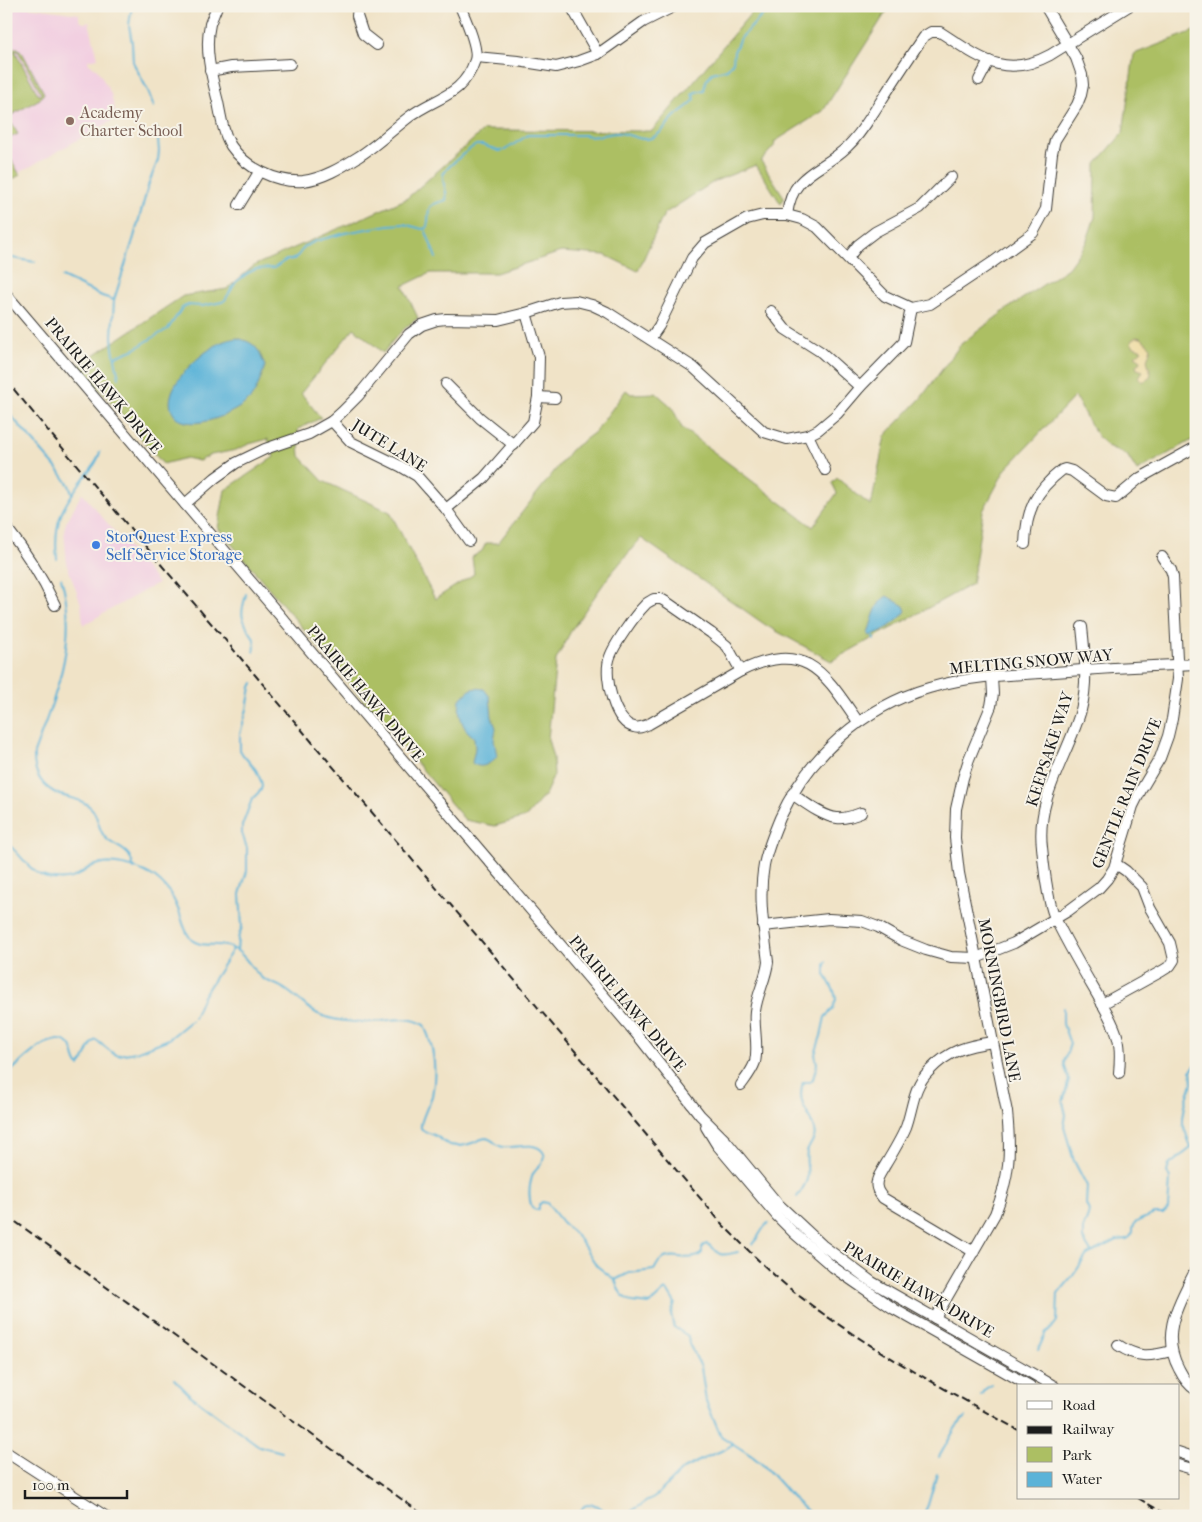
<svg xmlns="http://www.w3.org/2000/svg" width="1202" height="1522" viewBox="0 0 1202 1522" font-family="'IM FELL French Canon',serif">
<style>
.built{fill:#f2cfe1}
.green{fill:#acbf63;stroke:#646e40}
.sand{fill:#eeda9e;stroke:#857b5d}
.water{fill:#5bb3d8;stroke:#3c687a}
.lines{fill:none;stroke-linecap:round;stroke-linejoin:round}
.stream{stroke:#5bb3d8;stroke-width:2}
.minor-casing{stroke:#3c3a36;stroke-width:12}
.minor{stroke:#fff;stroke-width:10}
.rail{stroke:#1c1c1c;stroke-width:2;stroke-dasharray:8 4;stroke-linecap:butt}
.education-dot{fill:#8d6e63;stroke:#f7f3e8;stroke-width:2}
.shop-dot{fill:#3f7fe0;stroke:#f7f3e8;stroke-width:2}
.labels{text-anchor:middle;stroke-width:4;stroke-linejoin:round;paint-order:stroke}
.education-label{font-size:16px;fill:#785e54;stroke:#f7f3e8;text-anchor:start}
.street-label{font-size:16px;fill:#1c1c1c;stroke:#f7f3e8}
.shop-label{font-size:16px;fill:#366cbe;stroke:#f7f3e8;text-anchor:start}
</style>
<rect width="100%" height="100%" fill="#f7f3e8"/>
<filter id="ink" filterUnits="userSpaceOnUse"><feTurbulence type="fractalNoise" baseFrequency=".02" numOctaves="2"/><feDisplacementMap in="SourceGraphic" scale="10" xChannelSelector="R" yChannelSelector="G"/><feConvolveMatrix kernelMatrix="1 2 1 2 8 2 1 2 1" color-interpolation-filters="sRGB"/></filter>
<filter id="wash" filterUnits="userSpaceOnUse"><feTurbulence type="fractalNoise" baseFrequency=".0096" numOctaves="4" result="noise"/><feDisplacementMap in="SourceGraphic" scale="20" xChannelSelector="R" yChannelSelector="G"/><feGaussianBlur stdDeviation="1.12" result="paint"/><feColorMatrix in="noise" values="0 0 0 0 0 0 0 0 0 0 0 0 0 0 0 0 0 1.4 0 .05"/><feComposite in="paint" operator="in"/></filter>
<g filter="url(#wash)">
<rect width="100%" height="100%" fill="#f0e3c7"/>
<g class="built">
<polygon points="6,6 20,6 79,14 79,20 83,23 89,22 98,58 88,60 89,64 97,69 100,74 111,94 115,110 112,121 6,180"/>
<polygon points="82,493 158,583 83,625 81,604 67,565 64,530 66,523"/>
</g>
<g class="green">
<path d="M757 6H890L823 111 774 142 775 145 761 161 784 197 781 204 756 165 715 181 664 214 638 271 605 255 561 252 496 273H430L403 286 418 318C403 328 394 339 383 353L354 328 301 393 321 418 298 429 300 456 323 481 390 512 435 599 474 574 472 557 482 551 486 543H498L571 450 595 432 626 390 631 394 656 393 672 407 682 428 813 527 837 493 832 483 837 478 871 506 885 436 921 398 961 344 1007 309 1068 268 1086 243 1095 217 1096 164 1123 133 1134 54 1194 31 1196 29V438L1137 471 1127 455 1107 446 1099 438 1089 423 1075 396 1005 470 983 511 972 584 831 661 767 626 641 538 609 576 572 629 556 660 548 739 553 758 554 775 545 795 526 817 495 826 465 820 218 528 225 490 274 457 268 439 249 444 236 450 211 455 199 461 186 458 163 464 79 365 183 296 227 289 255 265 406 199 484 130 652 131Z"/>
<polygon points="12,48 18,48 22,52 44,93 40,99 6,118 6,56 15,51 39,96 41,93 18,51 13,51 6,55 6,51"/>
<polygon points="12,124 18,134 7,139 6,127"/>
<polygon points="6,151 20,175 6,183"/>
</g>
<path class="sand" d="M1136 337 1141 338 1151 347 1147 360 1151 374C1149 379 1146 382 1141 381L1138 378 1143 371 1137 369 1136 366 1137 364 1141 362V360L1135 356 1142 350 1140 349 1134 347 1131 343 1132 340Z"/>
<g class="water">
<path d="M237 338C256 343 258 348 265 366 261 377 258 389 251 398 239 412 191 434 175 416 155 391 202 351 222 342 226 340 232 339 237 338Z"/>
<path d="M887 596 904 606 906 611C898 622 883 632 869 636L868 634 869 630C873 619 876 601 887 596Z"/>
<path d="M476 688 484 689 490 697 492 717 496 728 494 740 497 756C491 764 481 770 472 763L475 748 474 738C472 735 470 734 468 732 460 723 458 710 460 699L470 690Z"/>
</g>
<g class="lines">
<g class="stream">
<polyline points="132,6 129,25 132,43 133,62 148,91 154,107"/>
<polyline points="425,229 436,258"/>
<polyline points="6,256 13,258 35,262"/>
<polyline points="62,277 102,296 114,300"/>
<path d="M115 357 135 349 152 338 168 329 182 308 187 305 202 306 222 302 225 300 236 282 248 273 256 269 274 268 286 260H291L296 258 305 246 316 241 345 233 388 225 404 224 422 229 426 228C430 222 427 211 430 207 433 203 441 202 446 200 448 191 442 183 443 175 445 168 469 149 476 145H483L499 151 505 150 528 135H585C597 138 605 134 616 133 627 132 636 140 647 139 660 137 666 125 674 117 681 110 689 107 695 99L692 94 696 92 704 90 706 81 712 73 727 69 733 62 734 52 739 40 771 6"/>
<polyline points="119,378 113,349 112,336 114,300 134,237 149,183 158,160 159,151 157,128"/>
<polyline points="6,410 59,471 69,485 72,494"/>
<path d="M57 559C53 522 62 507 83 479 90 470 98 462 100 452"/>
<path d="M61 578C80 639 55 696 34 753 33 773 41 787 60 795 70 798 81 799 89 806 99 814 97 827 104 836 111 846 125 847 130 857 132 861 133 865 134 869"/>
<path d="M246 594C245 601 240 611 243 618 247 632 258 636 254 652"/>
<polyline points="873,635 874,639"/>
<path d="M6 843C20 852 27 869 42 876 51 880 67 881 76 876 81 874 86 869 92 866 109 860 135 866 151 875 167 885 175 899 181 917 183 924 186 932 190 938 200 950 220 940 236 950 247 957 252 970 262 978 268 982 276 984 283 988 295 995 304 1006 316 1013 332 1021 355 1023 372 1022 389 1021 409 1015 424 1025 434 1047 437 1072 432 1096 430 1102 419 1123 421 1128 423 1132 430 1133 434 1135 439 1137 442 1141 446 1143 454 1148 464 1146 472 1143 476 1142 482 1138 486 1138 493 1139 496 1146 503 1147 514 1149 534 1140 543 1152 549 1160 536 1168 533 1174 529 1185 528 1197 532 1208L536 1210 539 1209V1205L542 1202 547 1203 562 1222 578 1237 597 1266 615 1280 620 1292 624 1297 632 1302 650 1304 664 1291 667 1290 675 1303 671 1314 674 1327 688 1336 689 1344 701 1367 706 1401 721 1436 752 1456 764 1466 797 1502 813 1516"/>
<polyline points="237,951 238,938 242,927 240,894 247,871 247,848 242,834 242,826 252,799 261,790 262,785 261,781 256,770 243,755 240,750 240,734 247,709 251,687 253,683"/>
<polyline points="1063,1008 1063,1024 1070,1044 1064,1062 1065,1067 1069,1080 1063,1102 1066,1115 1064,1127 1074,1161 1087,1186 1086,1204 1089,1211 1088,1216 1083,1229 1083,1239 1091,1252"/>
<polyline points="194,1018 202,998 233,949"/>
<path d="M6 1076C18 1065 51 1028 69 1044 75 1049 73 1060 79 1066 87 1060 87 1046 96 1040L114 1054 118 1055 136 1052 169 1039 191 1021"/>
<path d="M797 1197C801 1191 805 1186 807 1179 809 1171 805 1161 807 1152 809 1144 817 1139 814 1130 810 1111 796 1106 803 1082H810L813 1079 817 1064 815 1054 821 1036 825 1017 833 1009 836 999 834 991 825 974V965L826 962"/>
<path d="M752 1244C759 1238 761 1229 768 1223"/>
<path d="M615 1280 629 1273 654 1270C656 1267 658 1262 661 1260 673 1251 691 1264 702 1253V1248L706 1244C715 1246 714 1252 720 1254 725 1256 733 1253 738 1252"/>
<polyline points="1038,1350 1046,1332 1051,1329 1057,1321 1058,1294 1072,1277 1087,1255 1117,1240 1127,1239 1130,1237 1133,1232 1133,1228 1135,1223 1140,1220 1154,1214 1163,1214 1168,1209 1170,1179 1167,1172 1169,1165 1191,1148 1183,1124 1183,1118 1185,1105 1192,1083 1191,1070 1196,1065"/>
<polyline points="174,1379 190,1395 259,1446 282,1452"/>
<polyline points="981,1395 984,1390 991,1385"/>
<polyline points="939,1457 956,1427 965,1417"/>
<polyline points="577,1516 584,1506 591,1504 598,1506 612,1516"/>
<polyline points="624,1516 658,1494 683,1469 711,1455 724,1450 733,1444"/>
<polyline points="923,1516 928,1505 937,1474"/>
</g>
</g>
</g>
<g filter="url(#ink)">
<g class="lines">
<g class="minor-casing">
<g id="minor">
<path d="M217 6C215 12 212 18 210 24 204 50 212 78 218 102 221 117 223 133 231 146 246 168 276 183 303 181 322 179 342 167 358 157 376 146 392 130 409 117 435 97 463 97 475 60 479 48 465 18 460 6"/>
<polyline points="358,6 357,16 363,34 377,45"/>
<polyline points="571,6 598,54"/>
<polyline points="476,57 518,61 556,67 579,61 598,54 643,22 675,6"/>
<polyline points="210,71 231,67 290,64"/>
<polyline points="979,80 989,61"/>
<polyline points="239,205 259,172"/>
<path d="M787 215C792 172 821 172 847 147 861 134 869 119 879 104 893 82 908 59 923 37L931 32H940C979 57 1004 80 1050 55L1129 6"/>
<polyline points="848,258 858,245 875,232 920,208 951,177"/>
<polyline points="6,294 639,1037 700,1115 726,1141 777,1203 822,1245 872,1282 1054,1386"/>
<polyline points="771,311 785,329 821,352 860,387"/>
<polyline points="650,339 659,326 692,258 705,243 747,219 763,215 787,215 802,219 817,227 885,296 911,308 930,304 993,262 1033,233 1046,209 1052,153 1055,140 1077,105 1081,95 1083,85 1082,75 1076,58 1045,6"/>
<polyline points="446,384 480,418 514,445"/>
<polyline points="538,397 555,398"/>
<polyline points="332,421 351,442 400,466 417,476 446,509 469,541"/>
<polyline points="808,435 825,470"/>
<polyline points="185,504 215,478 236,463 265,449 309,434 332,421 342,412 358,396 409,334 422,325 437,320 446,319 498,320 526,313 560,302 576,301 592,305 607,312 693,367 764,432 787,439 808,435 818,430 837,414 860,387 904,342 911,308"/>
<polyline points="446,509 484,478 533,422 538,397 539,357 526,313"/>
<path d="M6 527C26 552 42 577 55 605"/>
<path d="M1025 544C1026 511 1035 491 1062 470L1065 469 1072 471 1106 496 1116 498 1140 478 1196 447"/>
<path d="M654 599H661L668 603 711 633 727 646 741 671 649 724C644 726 639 729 634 727 614 723 604 677 609 660 612 647 635 615 645 605 647 602 651 601 654 599Z"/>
<path d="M1082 627C1085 654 1088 683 1081 710 1068 756 1036 797 1042 847 1044 868 1047 899 1055 918 1068 945 1084 972 1099 998 1106 1011 1115 1025 1118 1039 1121 1050 1120 1062 1119 1073"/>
<path d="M741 671C807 639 825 674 859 723"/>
<path d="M792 794C804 802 823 817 837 818 845 819 853 816 861 813"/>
<polyline points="763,926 829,919 862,921 878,927 901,940 926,950 951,957 976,958 1014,943 1068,911 1099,888 1107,879 1114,868 1133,806 1141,790 1160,758 1168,736 1172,719 1178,679 1173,577 1171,570 1162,557"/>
<polyline points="1102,1004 1162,971 1170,966 1174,960 1170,943 1150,908 1142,887 1126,871 1116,864"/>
<path d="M741 1085C746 1078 752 1071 755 1062 759 1045 753 1028 755 1011 757 994 766 979 768 962 764 930 758 898 764 865 767 849 774 833 780 818 808 757 863 707 929 688 965 677 1003 675 1041 673 1093 669 1144 666 1196 664"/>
<polyline points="706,1127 717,1145 777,1216 795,1234 833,1267 853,1281 894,1309 1030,1386"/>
<path d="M974 1252 883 1198C879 1193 875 1188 877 1181 878 1176 882 1171 884 1167 892 1154 900 1141 906 1127 913 1108 913 1086 929 1071 949 1050 966 1046 993 1042"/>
<path d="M1196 1269C1180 1302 1159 1332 1179 1369 1183 1377 1188 1385 1196 1390"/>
<path d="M935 1318 995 1214C1010 1176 1011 1152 1007 1112L959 873 955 838 956 809 963 778 969 759 991 706 993 694 992 677"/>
<path d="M1118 1345C1137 1358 1149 1357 1171 1351"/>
<polyline points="6,1452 105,1516"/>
<polyline points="1178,1452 1196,1458"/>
<polyline points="1178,1465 1196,1470"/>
</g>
</g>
<use href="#minor" class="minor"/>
<g class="rail">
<path d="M6 380 90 481 723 1225C747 1249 771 1274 798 1295 866 1348 944 1388 1018 1430"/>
<polyline points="6,1215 425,1516"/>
<polyline points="1138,1498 1169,1516"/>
</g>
</g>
</g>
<circle class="education-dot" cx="70" cy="121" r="5"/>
<circle class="shop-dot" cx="96" cy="545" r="5"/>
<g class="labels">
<g class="education-label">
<text x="80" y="118">Academy<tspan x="80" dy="18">Charter School</tspan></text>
</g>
<g class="street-label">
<text transform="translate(104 385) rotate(50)" y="6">PRAIRIE HAWK DRIVE</text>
<text transform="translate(390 445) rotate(32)" y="6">JUTE LANE</text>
<text transform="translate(1031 661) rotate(-5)" y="6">MELTING SNOW WAY</text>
<text transform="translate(366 693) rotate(50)" y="6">PRAIRIE HAWK DRIVE</text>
<text transform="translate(1049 749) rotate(-72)" y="6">KEEPSAKE WAY</text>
<text transform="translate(1126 793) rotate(-68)" y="6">GENTLE RAIN DRIVE</text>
<text transform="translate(1000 1000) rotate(79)" y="6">MORNINGBIRD LANE</text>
<text transform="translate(628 1003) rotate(50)" y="6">PRAIRIE HAWK DRIVE</text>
<text transform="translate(919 1289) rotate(31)" y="6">PRAIRIE HAWK DRIVE</text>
</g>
<g class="shop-label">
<text x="106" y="542">StorQuest Express<tspan x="106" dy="18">Self Service Storage</tspan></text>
</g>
</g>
<rect width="1202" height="1522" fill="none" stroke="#f7f3e8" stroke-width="25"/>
<rect x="1017" y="1384" width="162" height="115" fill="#f7f3e8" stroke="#9f9d96"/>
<rect x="1027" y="1401" width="25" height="8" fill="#ffffff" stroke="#9f9d96"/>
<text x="1062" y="1410" font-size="15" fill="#1c1c1c">Road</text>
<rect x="1027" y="1426" width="25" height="8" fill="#1c1c1c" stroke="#9f9d96"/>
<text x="1062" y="1434" font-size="15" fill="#1c1c1c">Railway</text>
<rect x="1027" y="1447" width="25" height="15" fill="#acbf63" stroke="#9f9d96"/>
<text x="1062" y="1460" font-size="15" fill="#1c1c1c">Park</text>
<rect x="1027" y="1472" width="25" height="15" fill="#5bb3d8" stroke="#9f9d96"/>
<text x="1062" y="1484" font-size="15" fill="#1c1c1c">Water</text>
<path d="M25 1490v8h102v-8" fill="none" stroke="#1c1c1c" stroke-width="2.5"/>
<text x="32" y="1490" font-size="15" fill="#1c1c1c" stroke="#f7f3e8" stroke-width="4" paint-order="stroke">100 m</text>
</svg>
